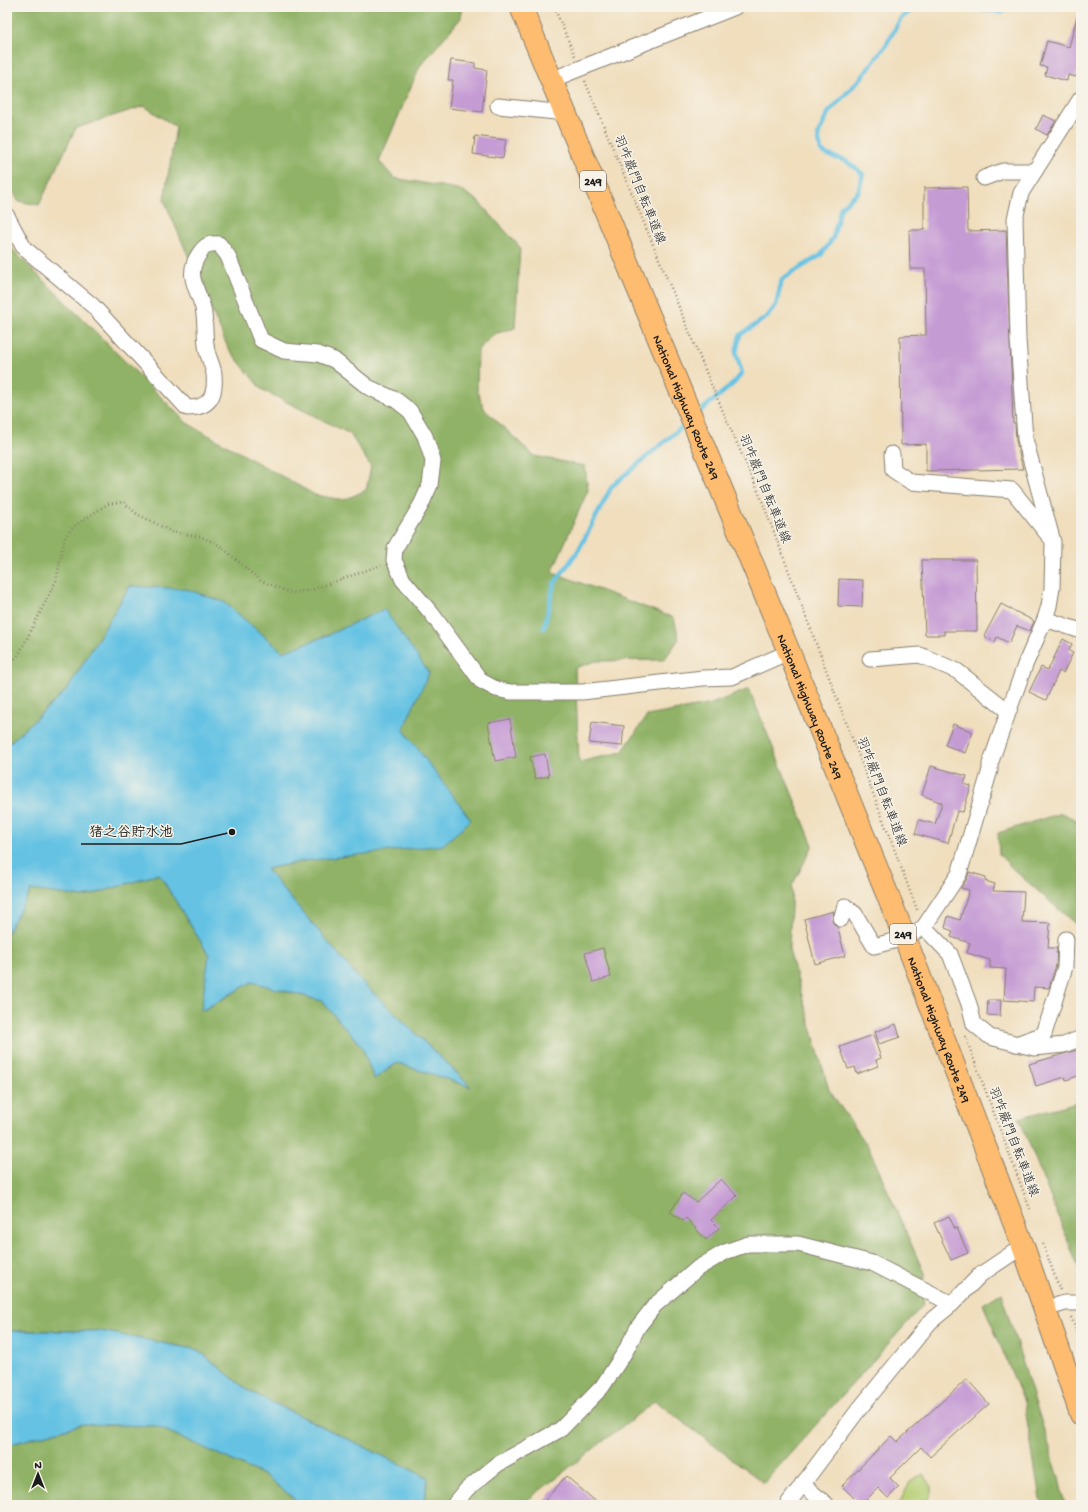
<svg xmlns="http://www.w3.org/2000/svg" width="1088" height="1512" viewBox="0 0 1088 1512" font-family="'Gochi Hand','Klee One',sans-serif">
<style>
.green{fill:#b5cf75;stroke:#687648}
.forest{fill:#90b266;stroke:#566741}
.water{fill:#65c2e3;stroke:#406f80}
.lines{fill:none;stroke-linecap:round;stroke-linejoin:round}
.stream{stroke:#65c2e3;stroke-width:4.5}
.building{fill:#c59bd4}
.minor-casing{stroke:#867d6c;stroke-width:17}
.highway-casing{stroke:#867d6c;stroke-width:24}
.path{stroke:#867d6c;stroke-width:2.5;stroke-dasharray:1 3;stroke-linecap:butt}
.minor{stroke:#fff;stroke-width:15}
.highway{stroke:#fdbc6f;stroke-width:22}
.labels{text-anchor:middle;stroke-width:3;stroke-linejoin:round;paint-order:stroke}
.shield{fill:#f7f3e8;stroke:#5e5c59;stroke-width:1}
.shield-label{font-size:12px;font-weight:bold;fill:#1c1c1c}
.street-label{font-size:13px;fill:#1c1c1c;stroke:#f7f3e8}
.leader{fill:none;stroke:#1c1c1c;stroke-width:1.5}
.callout-dot{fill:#1c1c1c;stroke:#f7f3e8;stroke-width:1.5}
.callout-label{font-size:14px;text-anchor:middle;font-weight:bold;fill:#1c1c1c;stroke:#f7f3e8;stroke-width:3;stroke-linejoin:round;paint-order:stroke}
</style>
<rect width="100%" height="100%" fill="#f7f3e8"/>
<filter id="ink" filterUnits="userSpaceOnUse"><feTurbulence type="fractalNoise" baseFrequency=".025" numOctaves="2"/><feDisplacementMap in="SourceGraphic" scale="8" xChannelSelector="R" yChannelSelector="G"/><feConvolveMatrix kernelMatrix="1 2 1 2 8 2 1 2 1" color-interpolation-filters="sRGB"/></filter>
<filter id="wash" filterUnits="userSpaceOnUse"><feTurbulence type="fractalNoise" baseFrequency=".012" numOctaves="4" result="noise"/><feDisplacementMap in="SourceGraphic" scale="16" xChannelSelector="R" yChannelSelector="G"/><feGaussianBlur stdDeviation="0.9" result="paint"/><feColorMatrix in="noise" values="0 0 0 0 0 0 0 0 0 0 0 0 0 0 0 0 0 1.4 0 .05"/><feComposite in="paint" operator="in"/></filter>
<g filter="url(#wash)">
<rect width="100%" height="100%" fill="#f0debd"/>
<path class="green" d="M924 1474C931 1485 935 1491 926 1501H921L918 1505H896L900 1502 910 1482Z"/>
<g class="forest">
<polygon points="7,7 461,7 461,18 420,66 379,161 394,178 458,189 477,200 520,247 515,328 494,334 478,350 477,391 485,410 534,456 585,466 588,490 552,572 674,618 679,639 664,660 596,661 575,668 579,762 622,752 647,716 711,704 749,689 813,845 792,886 789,950 829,1090 869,1148 924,1273 923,1305 764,1483 655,1401 521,1505 423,1505 428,1478 247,1390 198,1350 101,1331 7,1331 7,1004 9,1003 7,972 7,933 31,890 84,897 159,874 209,955 202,1011 252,982 322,1001 362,1047 374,1079 397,1063 471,1087 361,981 266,869 305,861 470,820 403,729 429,673 328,635 283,653 224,602 130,586 67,690 7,745 7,237 14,251 187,423 315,495 344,500 366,490 371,467 350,434 261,389 228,348 164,200 176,127 144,106 76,128 39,205 18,201 7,178 7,136 11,118 7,112"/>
<polygon points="1061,813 1081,822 1081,929 1013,869 999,854 998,833"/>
<polygon points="1081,1101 1081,1274 1019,1118"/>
<polygon points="1001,1293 1059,1478 1065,1505 1041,1505 1024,1402 983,1304"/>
<polygon points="83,1424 156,1426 266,1476 302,1505 8,1505 8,1445"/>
</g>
<g class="water">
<polygon points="130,586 186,589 224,602 283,652 328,635 384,609 429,673 403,729 471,820 443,845 305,861 266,869 361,981 471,1087 397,1063 374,1079 362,1047 322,1001 252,982 201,1011 209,955 159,874 84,897 31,890 7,933 7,745 67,690"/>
<polygon points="101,1331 198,1350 247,1390 428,1478 423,1505 302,1505 266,1476 156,1426 83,1424 8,1445 8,1505 7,1505 7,1331"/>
</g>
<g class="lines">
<g class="stream">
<polyline points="970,7 974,9 1002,12 1007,7"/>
<polyline points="697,414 734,383 742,373 736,353 740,335 767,317 776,305 782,279 821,255 833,238 841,207 858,192 863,174 846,161 828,155 821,151 818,135 828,113 862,77 886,45 901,18 917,7"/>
<polyline points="544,628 554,584 578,551 612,486 688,422"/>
</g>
</g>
<g id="blocks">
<g class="building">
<polygon points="1077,17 1081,17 1081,74 1077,73 1076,77 1068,75 1067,81 1045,75 1047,67 1040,66 1047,41 1069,47"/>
<polygon points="451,60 475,63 475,68 487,70 482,112 449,108 453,80 448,80"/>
<polygon points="1043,115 1056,121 1047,135 1036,129"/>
<polygon points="475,136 506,140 503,158 473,154"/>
<polygon points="967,187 968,231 1006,230 1013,423 1015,423 1016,441 1023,469 926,471 926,444 901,445 900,336 926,335 925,269 910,269 909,230 924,230 924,188"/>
<polygon points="922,560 976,560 977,631 944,631 944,635 925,635"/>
<polygon points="839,579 863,580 862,607 838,606"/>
<polygon points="1001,604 1034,621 1030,631 1017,626 1009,643 997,637 995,642 984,636"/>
<polygon points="1063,639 1072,644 1069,651 1073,653 1063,673 1059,671 1046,700 1029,692 1041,667 1048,670"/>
<polygon points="510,719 516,757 495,761 488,723"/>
<polygon points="592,722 624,726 622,746 589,743"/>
<polygon points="953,724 973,732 965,753 945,745"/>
<polygon points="545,754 549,776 535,779 530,757"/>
<polygon points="931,766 967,776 964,784 971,786 963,812 957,811 948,843 915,834 919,820 935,824 942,803 922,795"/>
<polygon points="969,872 986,877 985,881 995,884 993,891 1024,892 1022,922 1050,923 1048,948 1057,948 1056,965 1049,988 1034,987 1033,1002 1004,1000 1006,969 990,968 990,960 967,953 970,943 951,937 953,931 945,928 948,916 960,920 969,890 961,888 967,879"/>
<polygon points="834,911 832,921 835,925 838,928 845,956 815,964 804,919"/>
<polygon points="603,948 611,977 593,982 585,953"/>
<polygon points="988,1000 1001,1000 1000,1016 987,1015"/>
<polygon points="896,1024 900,1037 879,1044 875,1032"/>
<polygon points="873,1035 881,1058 876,1060 878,1066 857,1074 855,1067 848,1069 840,1047"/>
<polygon points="1077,1050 1081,1064 1081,1075 1066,1080 1065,1077 1036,1086 1029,1064"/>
<polygon points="721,1179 737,1196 711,1220 719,1228 706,1240 686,1218 683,1221 670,1212 683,1193 696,1202"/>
<polygon points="949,1216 955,1229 957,1228 968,1253 951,1260 934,1223"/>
<polygon points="967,1379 989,1404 930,1457 921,1447 890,1478 899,1487 888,1498 878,1488 861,1505 842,1486 891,1436 897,1442"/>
<polygon points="566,1476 600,1505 541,1505"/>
</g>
</g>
</g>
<g filter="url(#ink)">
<use href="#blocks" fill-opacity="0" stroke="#867d6c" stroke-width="1"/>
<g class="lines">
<g class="minor-casing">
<g id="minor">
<polyline points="551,80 735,7"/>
<polyline points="498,106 565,113"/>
<polyline points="984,178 1003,171 1035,171"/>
<path d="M7 216 24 248 93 306 187 408C210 408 216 396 214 374 213 366 209 359 207 351 204 337 206 322 203 308 197 287 185 275 199 254 205 245 209 243 219 244L228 256 261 340 284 351 318 354 334 360 368 387 396 400 410 411 425 436 433 461 430 485 421 505 395 548 394 560 403 580 432 614 481 681 496 689 510 692H582L703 678 732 677 789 652"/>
<polyline points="892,454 893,470 911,482 1012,490 1049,536"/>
<polyline points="1045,619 1081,631"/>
<polyline points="870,659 920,655 957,671 1008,711"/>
<polyline points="841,919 845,906 855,914 874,946 905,938 924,927 959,874 990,770 990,764 1025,665 1045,619 1049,606 1052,588 1053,542 1025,439 1018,339 1015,219 1021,193 1081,98"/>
<polyline points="924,927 950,954 969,1004 974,1024 990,1037 1034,1048 1064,1045 1081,1038"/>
<polyline points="1016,1044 1044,1034 1065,967 1066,939"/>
<polyline points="1045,1309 1065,1303 1081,1303"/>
<polyline points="802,1484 827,1505"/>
<polyline points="454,1505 467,1489 498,1464 561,1429 602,1387 625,1352 638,1327 655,1305 698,1268 725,1252 748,1244 798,1244 872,1263 952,1304"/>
<polyline points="787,1505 856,1413 930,1322 952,1304 980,1275 1023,1246"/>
</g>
</g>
<g class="highway-casing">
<g id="highway">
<path id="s1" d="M521 7 789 652 905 938 1023 1246 1081 1414"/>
</g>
</g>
<g class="path">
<polyline points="554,7 575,56"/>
<polyline points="585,81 711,384 761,498 918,912"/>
<polyline points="7,668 19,654 56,581 65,537 74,526 108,504 123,502 137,514 172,532 202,537 219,545 261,581 291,593 311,590 381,565"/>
<polyline points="965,1036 1030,1209"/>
<polyline points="1043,1244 1060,1290"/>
<polyline points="1071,1317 1081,1342"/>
</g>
<use href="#minor" class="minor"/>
<use href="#highway" class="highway"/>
</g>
</g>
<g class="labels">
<g class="shield">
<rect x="580" y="171" width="26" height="20" rx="3"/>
<rect x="890" y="924" width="26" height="20" rx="3"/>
</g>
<g class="shield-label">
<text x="593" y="185">249</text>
<text x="903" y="938">249</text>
</g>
<g class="street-label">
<text transform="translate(641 189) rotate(68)" y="5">羽咋巌門自転車道線</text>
<text dy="5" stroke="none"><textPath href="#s1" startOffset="433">National Highway Route 249</textPath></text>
<text transform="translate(766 488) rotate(68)" y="5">羽咋巌門自転車道線</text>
<text dy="5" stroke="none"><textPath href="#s1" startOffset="757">National Highway Route 249</textPath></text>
<text transform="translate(883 791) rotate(69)" y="5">羽咋巌門自転車道線</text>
<text dy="5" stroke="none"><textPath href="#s1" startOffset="1105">National Highway Route 249</textPath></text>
<text transform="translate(1015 1141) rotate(69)" y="5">羽咋巌門自転車道線</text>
</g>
</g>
<path class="leader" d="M232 832L181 844H81"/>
<circle class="callout-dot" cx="232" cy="832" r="4"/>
<g class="callout-label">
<text x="131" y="836">猪之谷貯水池</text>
</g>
<rect width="1088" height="1512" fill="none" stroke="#f7f3e8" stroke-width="24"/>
<g transform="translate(38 1474)" stroke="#f7f3e8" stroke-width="3" paint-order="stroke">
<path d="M0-3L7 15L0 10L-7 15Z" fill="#1c1c1c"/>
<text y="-6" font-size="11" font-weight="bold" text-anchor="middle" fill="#1c1c1c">N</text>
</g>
</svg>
